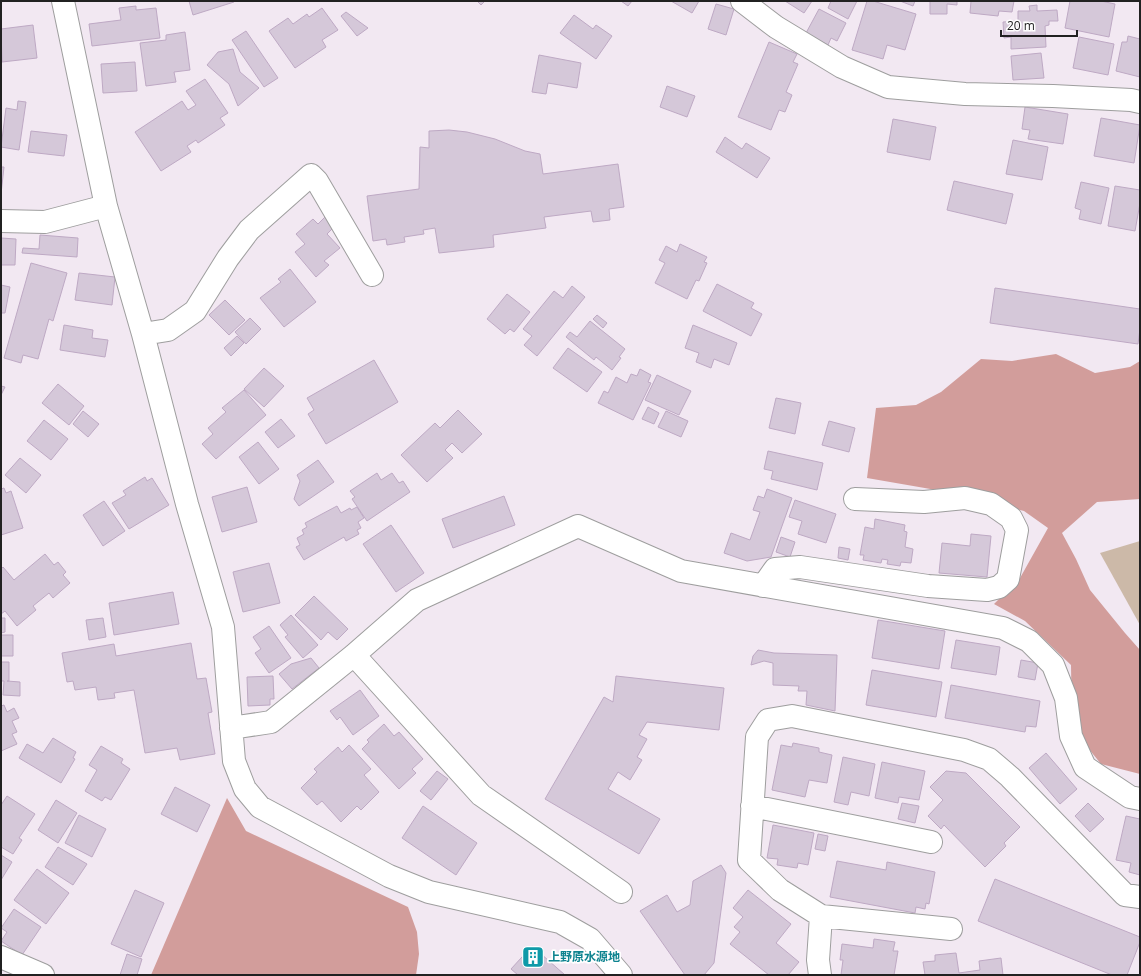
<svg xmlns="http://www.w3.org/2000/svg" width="1141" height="976" viewBox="0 0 1141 976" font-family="'Open Sans','Noto Sans JP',sans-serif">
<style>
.forest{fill:#d29d9b}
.cemetery{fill:#ccb9a8}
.building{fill:#d5c8d9;stroke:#bea9c4}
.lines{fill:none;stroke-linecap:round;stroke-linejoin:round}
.minor-casing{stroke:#9e9e9e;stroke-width:24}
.minor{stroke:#fff;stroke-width:22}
.labels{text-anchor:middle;stroke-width:3.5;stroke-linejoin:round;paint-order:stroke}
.culture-label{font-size:12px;font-weight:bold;fill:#0d838f;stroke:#fff;text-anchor:start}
</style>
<rect width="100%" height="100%" fill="#f2e8f2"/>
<path class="forest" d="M1056,354L1095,373L1130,367L1140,361V499L1097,502L1062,533L1076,559L1090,590L1125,633L1140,650V774L1101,764L1072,728L1071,665L1025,621L994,604L1020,578L1048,528L1024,511L942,491L867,478L876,408L916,405L941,392L981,359L1012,361Z
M227,798L246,831L408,907L417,932L419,954L416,975H151Z"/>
<path class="cemetery" d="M1140,541V625L1100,553Z"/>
<path class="building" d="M189,1H233L234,2L193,15Z
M477,1H485L481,5Z
M621,1H632L628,6Z
M671,1H699L692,13Z
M785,1H812L804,13Z
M831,1H857L848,19L828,8Z
M867,1H873L916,14L905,50L887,45L883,59L852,50Z
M900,1H915L913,6Z
M930,1H957V5L947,4V14H930Z
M971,1H1014L1012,12L999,11L998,16L970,13Z
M1070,1H1101L1115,4L1109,37L1065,28Z
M716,4L734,9L726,35L708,29Z
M1037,5V11L1057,10L1058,21H1049V25L1045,26L1046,47L1011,49V37L1004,38L1003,22L1018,21V11H1030L1029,6Z
M136,6V10L156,8L160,38L92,46L89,24L121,20L119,8Z
M322,8L338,30L322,40L326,47L295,68L269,31L288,18L293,24L307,14L309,17Z
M819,9L846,23L837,41L831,38L828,45L806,33Z
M346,12L368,28L357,36L341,16Z
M574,15L593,29L596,25L612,36L596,59L560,33Z
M33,25L37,58L2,62L1,29Z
M246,31L278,78L264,87L232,40Z
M185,32L190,70L174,72L176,82L146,86L140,43L166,40V35Z
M1128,36L1140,39V77L1116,71L1122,42H1127Z
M1079,37L1114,44L1108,75L1073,68Z
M769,42L797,54L793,62L798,64L786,92L792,95L785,112L779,110L771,130L738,117Z
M233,49L240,72L259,88L238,106L229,84L207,65L218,52Z
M1041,53L1044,78L1013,80L1011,56Z
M539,55L581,63L577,88L548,83L546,94L532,92Z
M135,62L137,91L103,93L101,64Z
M205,79L228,113L220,118L225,125L198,143L196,140L187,146L191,152L161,171L135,132L182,101L188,110L196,105L186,91Z
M667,86L695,96L687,117L660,107Z
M18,101L26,102L19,150L1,147L6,108L17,110Z
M1025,107L1068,114L1063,144L1028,139L1030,130L1022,129Z
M1101,118L1140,125L1134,163L1094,156Z
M893,119L936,127L930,160L887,152Z
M449,130L467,132L495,139L525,151L540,154L543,174L618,164L624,207L609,209L610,220L593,222L591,211L544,217L546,228L493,235L494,247L439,253L435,228L423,230L424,234L404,237L405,242L387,245L386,239L373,241L367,196L419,189L420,147L429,148V131Z
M31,131L67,135L64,156L28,152Z
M725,137L742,149L746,143L770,158L757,178L716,152Z
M1013,140L1048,147L1042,180L1006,174Z
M1,167H4L1,194Z
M954,181L1013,194L1006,224L947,210Z
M1081,182L1109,188L1101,224L1079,219L1081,210L1075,208Z
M1115,186L1140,190V203L1135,231L1108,226Z
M325,217L334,227L327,234L340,248L324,261L329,265L316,277L295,252L305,244L296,234L313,219L318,224Z
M40,235L78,238L77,257L22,253L23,248L39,249Z
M1,238L16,239L15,265H1Z
M680,244L707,257L704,262L707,263L699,281L696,280L687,299L655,283L665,263L659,260L666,246L677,252Z
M31,263L67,273L53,321L49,319L38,359L23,355L21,363L4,358Z
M290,269L316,302L284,327L260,298L281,282L278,279Z
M79,273L115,277L112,305L75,300Z
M717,284L754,303L751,308L762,314L751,336L703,311Z
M1,285L10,287L5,313H1Z
M572,286L585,297L537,356L524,345L532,336L523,329L554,291L563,298Z
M995,288L1140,309V329L1138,344L990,323Z
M507,294L530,312L514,332L510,329L505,334L487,319Z
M225,300L245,320L229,335L209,315Z
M597,315L607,323L603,328L593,319Z
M250,318L261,329L246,344L235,332Z
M590,321L625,349L619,357L621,358L612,370L596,357L594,360L566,337L570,332L577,337Z
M64,325L93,330L92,338L108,340L105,357L60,350Z
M693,325L737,343L729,365L714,359L711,368L696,362L699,353L685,348Z
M237,336L244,343L231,356L224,348Z
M568,348L602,372L587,392L553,368Z
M374,360L398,402L326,444L308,414L314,410L307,398Z
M264,368L284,386L264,407L244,389Z
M640,369L651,375L648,382L651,383L633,420L598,403L604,391L608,393L616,377L627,383L631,374L637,376Z
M657,375L691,391L679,415L645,400Z
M58,384L84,406L69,425L42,403Z
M1,386L5,387L1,395Z
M244,390L266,415L216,459L202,444L213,434L208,428L226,412L222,408Z
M776,398L801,403L795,434L769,428Z
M648,407L659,413L654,424L642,419Z
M458,410L482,434L462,453L452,443L445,450L453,458L427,482L401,455L435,423L440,428Z
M83,411L99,424L88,437L73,424Z
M666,411L688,421L681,437L658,427Z
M281,419L295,436L278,448L265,432Z
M44,420L68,439L51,460L27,441Z
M829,421L855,428L849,452L822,445Z
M258,442L279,469L259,484L239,457Z
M768,451L823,463L817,490L771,479L773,471L764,469Z
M20,458L41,475L26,493L5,475Z
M318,460L334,482L299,506L294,499L300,481L297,475Z
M377,473L381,480L392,473L399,483L403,481L410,492L367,521L352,499L355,497L350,491Z
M145,477L147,481L152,478L169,505L129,529L112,503L126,495L123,491Z
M247,487L257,522L222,532L212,497Z
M4,488L6,493L11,491L23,528L1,535V489Z
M767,489L792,498L771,557L747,561L724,553L731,533L750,540L760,512L753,510L758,496L764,498Z
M504,496L515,525L453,548L442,519Z
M795,500L836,514L826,543L798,534L802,521L789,517Z
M104,501L125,531L103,546L83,515Z
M337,506L341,513L350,508L351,510L357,507L364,518L358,522L361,528L357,530L359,534L346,541L344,537L304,560L296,547L300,545L297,538L304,534L302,530L307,527L305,523Z
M875,519L905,525L904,531L907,532L905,547L913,549L911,563L901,562L900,566L887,564L888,560L882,559L881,563L863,560L864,555H860L865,527L874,529Z
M391,525L424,573L396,592L363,544Z
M971,534L991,536L987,577L939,573L942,543L970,546Z
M781,537L795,542L790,557L776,552Z
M839,547L850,549L848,560L838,558Z
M45,554L54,565L58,562L66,572L63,575L70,583L53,598L49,593L33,606L36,610L17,626L5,611L1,614V569L3,567L14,580Z
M269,563L280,603L243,612L233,572Z
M173,592L179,624L114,635L109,603Z
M314,596L348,629L337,640L328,632L321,640L295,615Z
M291,615L318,645L303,658L285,637L288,635L280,625Z
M1,618H5V632L1,633Z
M103,618L106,637L89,640L86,620Z
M878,620L945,631L939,669L872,658Z
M269,626L291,658L269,673L255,653L261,649L253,637Z
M1,635H13V656H1Z
M956,640L1000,647L996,675L951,668Z
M191,643L197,679L206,678L212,712L208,713L215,754L180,760L177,748L145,753L134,690L114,693L115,698L98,700L96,687L75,690L73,681L67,682L62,653L114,644L116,656Z
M758,650L774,653L837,655L835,711L806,705L807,691H798L799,686L773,685V663L764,661L751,665L753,656Z
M311,658L319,668L292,689L279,674L291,664Z
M1021,660L1038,663L1035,680L1018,677Z
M1,662H9V681H7L20,682V696L3,695L4,681H1Z
M872,670L942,682L936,717L866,705Z
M273,676L274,699H270V705L248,706L247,677Z
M616,676L724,688L719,730L647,722L639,735L647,739L637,757L642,760L630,780L618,772L608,789L660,819L639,854L545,799L604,697L613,702Z
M951,685L1040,701L1036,727L1026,726L1025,732L945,718Z
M360,690L379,716L353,735L340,717L337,720L330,711Z
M4,705L7,712L14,708L19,718L12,721L17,732L12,734L17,744L1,751V706Z
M384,724L394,736L399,732L423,759L412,769L416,773L399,789L362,749L369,742L367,740Z
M53,738L76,752L73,758L75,759L61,783L19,758L27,744L43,753Z
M793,743L819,748V752L832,755L827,783L809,780L805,797L772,790L781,745L792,747Z
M349,745L371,769L364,775L379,792L361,810L357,806L341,822L322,801L317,805L301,788L317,772L314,769L338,747L342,752Z
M101,746L123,759L121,763L130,769L111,800L105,797L102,801L85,791L97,770L89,765Z
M1046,753L1077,789L1060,804L1029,768Z
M843,757L875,764L869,796L851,792L848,805L834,802Z
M882,762L925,771L919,800L899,797L898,803L875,798Z
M437,771L448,779L431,800L420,791Z
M946,771L966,773L1020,827L1004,843L1006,846L985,867L944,825L941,829L928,816L943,800L930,787Z
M175,787L210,805L197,832L161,814Z
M7,796L35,814L19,838L22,840L13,854L1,847V805Z
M56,800L77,813L58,843L38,830Z
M902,803L919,806L915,823L898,819Z
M1088,803L1104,819L1090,832L1075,816Z
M423,806L477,843L456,875L402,838Z
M79,815L106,829L92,857L65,843Z
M1126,816L1140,819V875L1129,872L1131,863L1116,860Z
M773,825L814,833L808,865L798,863L797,868L777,865L778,859L767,858Z
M818,834L828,836L825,851L815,849Z
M58,847L87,864L73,885L45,867Z
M1,855L12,862L1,880Z
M837,861L886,870L887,862L935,872L929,904L926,903L925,909L916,907L915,913L830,897Z
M721,865L726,873L714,963L704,975H685L640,911L667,895L677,912L690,905L693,881Z
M37,869L69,893L46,924L14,900Z
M995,879L1140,937V942L1127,975H1112L978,921Z
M135,890L164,903L141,957L111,944Z
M748,890L791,924L776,943L799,962L788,975H769L730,944L740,932L734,927L743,917L733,908Z
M14,909L41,927L22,955L1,941L7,932L1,928Z
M874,939L895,942L893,951H898L894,975H841L843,960H840L842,944L873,948Z
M532,946L565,975H518L511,969Z
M956,953L959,973L980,970L979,961L1001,958L1003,975H925L923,962L935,961V955Z
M127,954L142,959L137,975H120Z"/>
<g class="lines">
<g class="minor-casing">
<path id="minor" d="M63,1L106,206L143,334L187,504L223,627L234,761L245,789L260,807L389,876L429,892L560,922L590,939L621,975
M742,1L776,27L842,67L888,87L965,94L1053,96L1131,100L1140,102
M1,221L45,222L106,206
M143,334L168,330L195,311L228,258L249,230L311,175L317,181L372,275
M763,586L775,569L800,567L928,586L987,590L999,587L1008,579L1017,530L1011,518L991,504L965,498L924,502L855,499
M354,655L481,795L621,892
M231,728L271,722L354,655L417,600L578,526L681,571L1003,628L1029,641L1053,665L1066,698L1071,736L1085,767L1130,797L1140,799
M752,806L931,842
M821,916L951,929
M1,957L43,975
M820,975L818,960L821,916L780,890L749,860L757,737L768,720L792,716L964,750L989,759L1010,777L1125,895L1140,897"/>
</g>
<use href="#minor" class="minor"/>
</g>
<defs>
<g id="building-square" transform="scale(1.15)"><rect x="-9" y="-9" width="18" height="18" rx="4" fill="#0f9aa8" stroke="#fff"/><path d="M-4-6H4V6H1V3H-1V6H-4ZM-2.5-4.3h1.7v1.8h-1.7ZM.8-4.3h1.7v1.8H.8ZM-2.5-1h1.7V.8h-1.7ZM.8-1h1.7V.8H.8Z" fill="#fff"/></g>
</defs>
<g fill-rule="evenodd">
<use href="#building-square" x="533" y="957"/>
</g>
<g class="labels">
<g class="culture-label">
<text x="548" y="961">上野原水源地</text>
</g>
</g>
<rect width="1141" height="976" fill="none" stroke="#212121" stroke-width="4"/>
<path d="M1001 30v6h76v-6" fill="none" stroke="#212121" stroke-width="2"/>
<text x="1007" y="30" font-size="12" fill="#212121" stroke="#ffffff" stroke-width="3" paint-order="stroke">20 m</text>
</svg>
